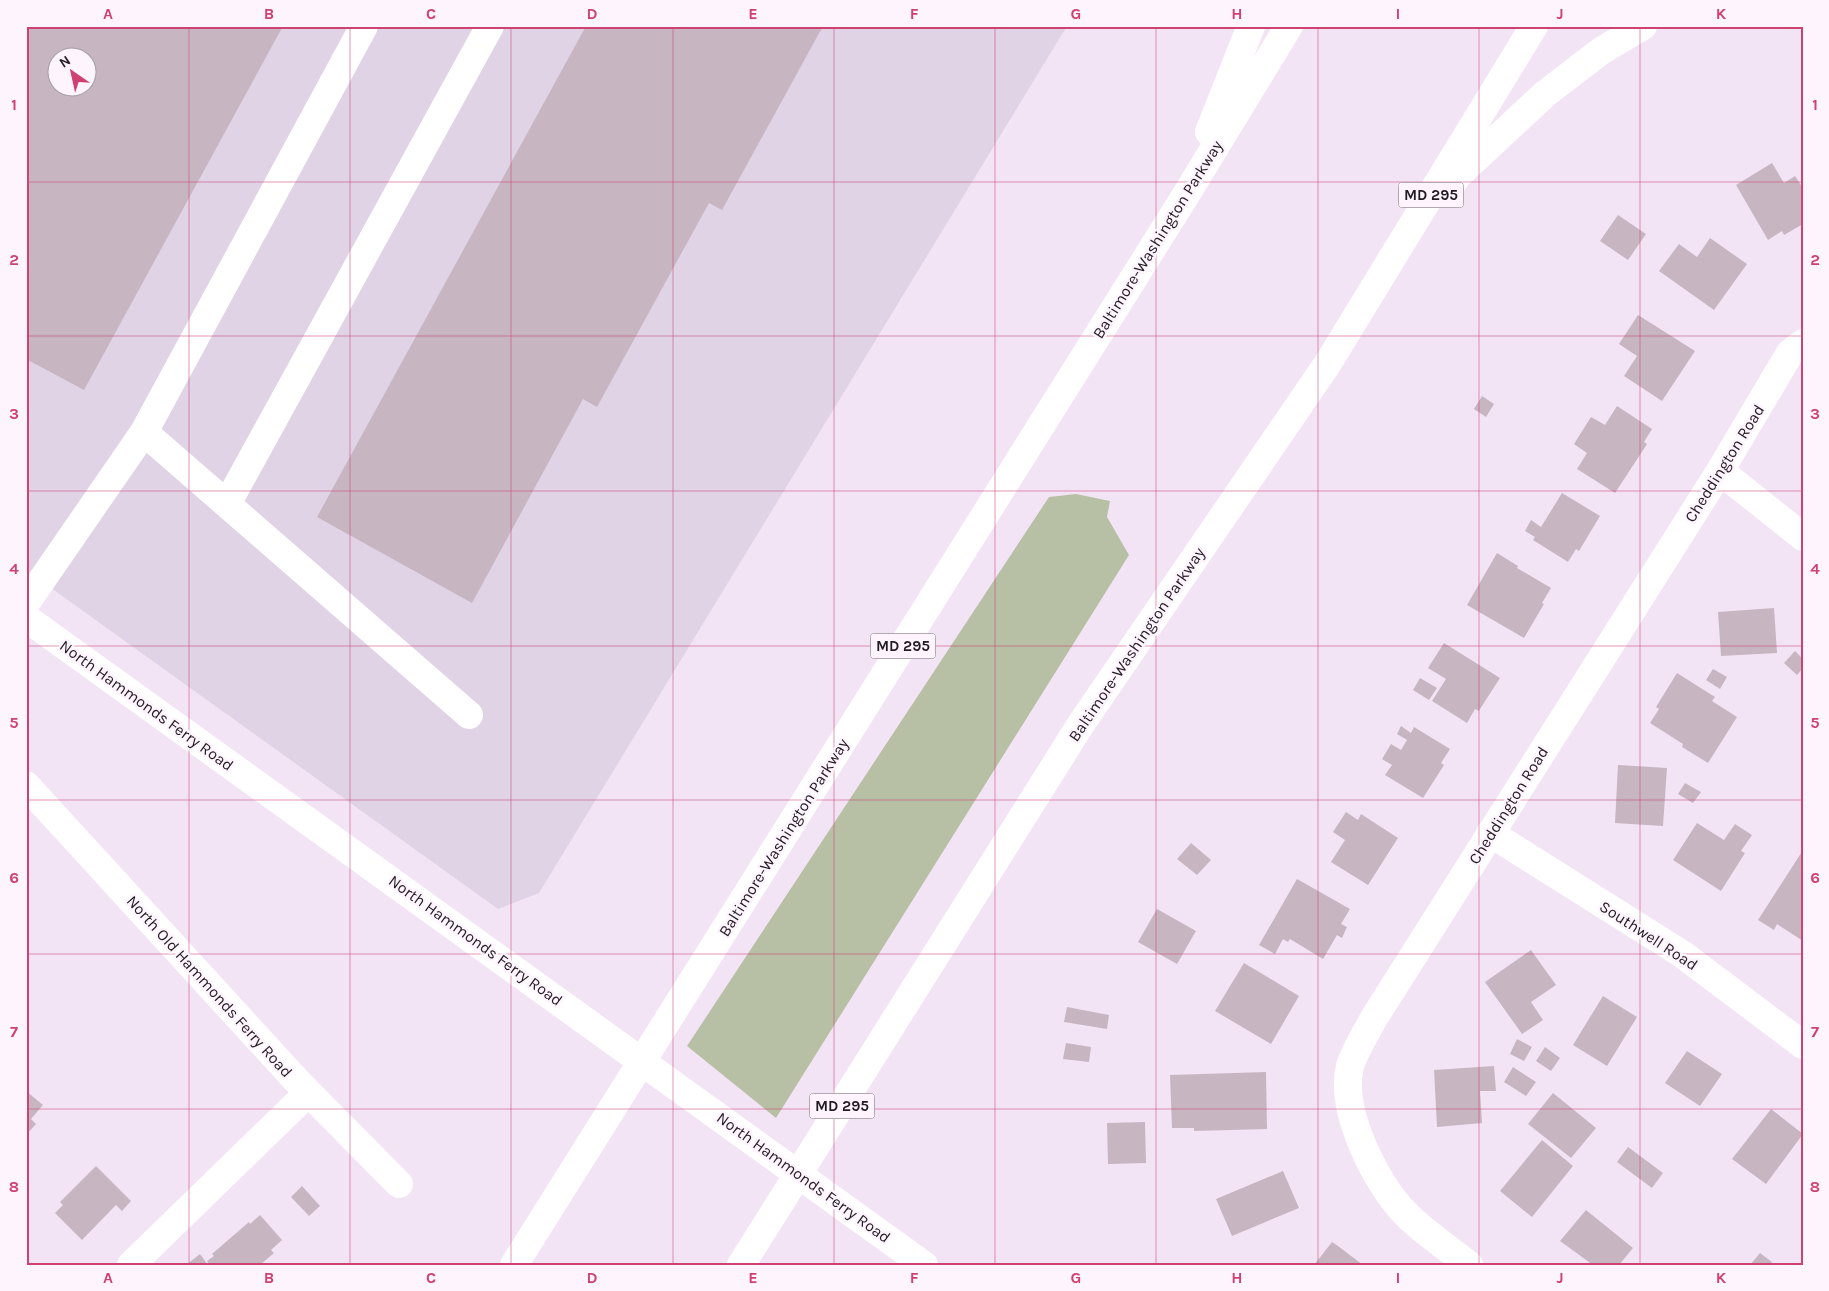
<svg xmlns="http://www.w3.org/2000/svg" width="1829" height="1291" viewBox="0 0 1829 1291" font-family="Karla,sans-serif">
<style>
.commercial{fill:#e0d3e6;fill-rule:evenodd}
.green{fill:#b7c0a5}
.building{fill:#c7b5c2;fill-rule:evenodd}
.lines{fill:none;stroke-linecap:round;stroke-linejoin:round}
.minor{stroke:#fff;stroke-width:28}
.highway{stroke:#fff;stroke-width:28}
.grid{fill:none;stroke:#ce4171;stroke-width:1;stroke-opacity:0.55}
.labels{text-anchor:middle;stroke-width:5;stroke-linejoin:round;paint-order:stroke}
.shield{fill:#fdf4fe;stroke:#645d64;stroke-width:1}
.shield-label{font-size:15px;font-weight:bold;fill:#221c22}
.street-label{font-size:16px;fill:#221c22;stroke:#fdf4fe}
.neatline{fill:none;stroke:#ce4171;stroke-width:2}
.grid-label{font-size:16px;text-anchor:middle;font-weight:bold;fill:#ce4171}
</style>
<rect width="100%" height="100%" fill="#f3e4f5"/>
<path class="commercial" d="M26,26H1067L539,893L498,909L26,570ZM58,58H88V88H58Z"/>
<path class="green" d="M1076,494L1110,501L1107,517L1129,555L776,1118L687,1046L1049,497Z"/>
<path class="building" d="M26,26H283L84,390L26,359ZM58,58H88V88H58Z
M586,26H823L722,210L709,203L597,407L583,399L472,603L317,517Z
M1772,163L1784,183L1795,176L1803,188V224L1784,235L1782,231L1768,240L1736,185Z
M1618,215L1646,234L1628,260L1600,241Z
M1710,238L1747,264L1714,310L1659,271L1679,244L1697,257Z
M1638,315L1695,351L1662,401L1624,376L1637,356L1619,344Z
M1482,396L1494,404L1486,417L1474,409Z
M1617,406L1652,429L1644,442L1647,444L1615,493L1577,469L1587,453L1574,444L1591,417L1605,425Z
M1562,493L1600,516L1579,551L1576,549L1568,562L1533,540L1535,537L1525,531L1531,520L1541,527Z
M1497,553L1518,566L1517,568L1551,588L1542,603L1544,604L1524,638L1467,605Z
M1774,608L1777,653L1721,656L1718,612Z
M1444,643L1500,678L1480,709L1479,711L1475,709L1467,723L1432,701L1446,679L1428,668Z
M1795,651L1803,659V668L1797,675L1784,663Z
M1713,669L1727,677L1720,689L1706,680Z
M1677,673L1715,697L1712,701L1737,717L1708,763L1682,747L1683,744L1650,723L1659,709L1656,707Z
M1420,678L1437,688L1429,700L1413,690Z
M1401,726L1411,733L1414,727L1450,749L1441,763L1444,765L1423,798L1385,775L1392,765L1382,759L1391,744L1401,750L1407,740L1397,734Z
M1618,765L1667,768L1663,826L1615,823Z
M1685,783L1701,792L1693,803L1678,794Z
M1346,812L1358,820L1361,814L1398,838L1368,885L1331,862L1345,840L1333,832Z
M1697,823L1724,840L1735,824L1752,835L1741,851L1745,853L1721,891L1673,860Z
M1191,843L1211,860L1197,875L1177,859Z
M1803,850V941L1777,924L1774,930L1758,920Z
M1297,879L1350,909L1341,924L1347,927L1342,938L1337,935L1323,959L1290,939L1288,942L1283,939L1275,954L1259,945Z
M1157,909L1196,931L1177,964L1138,942Z
M1531,950L1556,985L1531,1002L1543,1020L1522,1034L1485,982Z
M1244,963L1299,996L1271,1044L1215,1011Z
M1603,996L1637,1017L1607,1066L1573,1045Z
M1067,1007L1109,1015L1107,1029L1064,1022Z
M1517,1039L1532,1047L1524,1061L1510,1054Z
M1066,1043L1091,1047L1089,1062L1063,1059Z
M1545,1047L1560,1058L1551,1071L1536,1061Z
M1687,1051L1722,1074L1700,1106L1665,1083Z
M1494,1066L1496,1091H1480L1482,1123L1437,1127L1434,1070Z
M1513,1067L1536,1082L1526,1096L1504,1082Z
M1266,1072L1267,1129L1194,1131V1128H1172L1170,1075Z
M26,1091L43,1105L31,1119L36,1124L26,1135Z
M1553,1093L1596,1128L1571,1158L1528,1124Z
M1771,1109L1803,1134L1766,1184L1732,1159Z
M1145,1122L1146,1163L1108,1164L1107,1123Z
M1542,1140L1573,1166L1532,1217L1500,1191Z
M1628,1147L1663,1173L1652,1188L1617,1162Z
M96,1166L131,1201L122,1211L116,1205L82,1240L55,1213L63,1205L60,1202Z
M1283,1171L1299,1208L1232,1236L1216,1199Z
M302,1186L320,1206L309,1216L291,1197Z
M1586,1210L1633,1248L1619,1265H1593L1560,1241Z
M260,1215L282,1240L271,1250L274,1253L260,1265H210L207,1261L214,1256L212,1254L249,1222L250,1224Z
M1332,1242L1338,1246L1363,1265H1314Z
M1760,1253L1772,1262L1770,1265H1750Z
M200,1254L208,1265H186Z"/>
<g class="lines">
<path class="minor" d="M144,432L469,715
M1720,471L1803,537
M227,504L490,26
M26,603L144,432L364,26
M26,618L924,1265
M26,785L296,1080L399,1184
M1490,833L1682,954L1803,1045
M131,1265L308,1093
M1469,1265C1448,1248 1423,1232 1404,1212C1375,1182 1339,1109 1350,1066C1355,1050 1366,1033 1374,1018L1720,471L1790,353L1803,343"/>
<path class="highway" d="M1209,132L1251,26
M1450,187L1458,175L1545,94L1601,51L1643,26
M514,1265L1184,198L1289,26
M741,1265L1081,724L1328,363L1534,26"/>
</g>
<path class="grid" d="M189,26V1265M350,26V1265M511,26V1265M673,26V1265M834,26V1265M995,26V1265M1156,26V1265M1318,26V1265M1479,26V1265M1640,26V1265M26,182H1803M26,336H1803M26,491H1803M26,646H1803M26,800H1803M26,954H1803M26,1109H1803"/>
<g class="labels">
<g class="shield">
<rect x="1398.5" y="182.5" width="65" height="25" rx="4"/>
<rect x="870.5" y="633.5" width="65" height="25" rx="4"/>
<rect x="809.5" y="1093.5" width="65" height="25" rx="4"/>
</g>
<g class="shield-label">
<text x="1431" y="200">MD 295</text>
<text x="903" y="651">MD 295</text>
<text x="842" y="1111">MD 295</text>
</g>
<g class="street-label">
<text transform="translate(1157 239) rotate(-58)" y="6">Baltimore-Washington Parkway</text>
<text transform="translate(1724 463) rotate(-58)" y="6">Cheddington Road</text>
<text transform="translate(1136 644) rotate(-56)" y="6">Baltimore-Washington Parkway</text>
<text transform="translate(147 705) rotate(36)" y="6">North Hammonds Ferry Road</text>
<text transform="translate(1508 805) rotate(-58)" y="6">Cheddington Road</text>
<text transform="translate(783 837) rotate(-58)" y="6">Baltimore-Washington Parkway</text>
<text transform="translate(1649 935) rotate(33)" y="6">Southwell Road</text>
<text transform="translate(476 940) rotate(36)" y="6">North Hammonds Ferry Road</text>
<text transform="translate(210 986) rotate(48)" y="6">North Old Hammonds Ferry Road</text>
<text transform="translate(804 1177) rotate(36)" y="6">North Hammonds Ferry Road</text>
</g>
</g>
<rect width="1829" height="1291" fill="none" stroke="#fdf4fe" stroke-width="55"/>
<g transform="translate(72 72) rotate(326)"><circle r="24" fill="#fdf4fe" stroke="#a59ea6"/>
<path d="M0-4L9 19L0 12L-9 19Z" fill="#ce4171"/>
<text y="-8" font-size="14" font-weight="bold" text-anchor="middle" fill="#221c22">N</text>
</g>
<rect x="28" y="28" width="1774" height="1236" class="neatline"/>
<g class="grid-label">
<text x="108" y="19">A</text>
<text x="269" y="19">B</text>
<text x="431" y="19">C</text>
<text x="592" y="19">D</text>
<text x="753" y="19">E</text>
<text x="914" y="19">F</text>
<text x="1076" y="19">G</text>
<text x="1237" y="19">H</text>
<text x="1398" y="19">I</text>
<text x="1560" y="19">J</text>
<text x="1721" y="19">K</text>
<text x="14" y="110">1</text>
<text x="1815" y="110">1</text>
<text x="14" y="265">2</text>
<text x="1815" y="265">2</text>
<text x="14" y="419">3</text>
<text x="1815" y="419">3</text>
<text x="14" y="574">4</text>
<text x="1815" y="574">4</text>
<text x="14" y="728">5</text>
<text x="1815" y="728">5</text>
<text x="14" y="883">6</text>
<text x="1815" y="883">6</text>
<text x="14" y="1037">7</text>
<text x="1815" y="1037">7</text>
<text x="14" y="1192">8</text>
<text x="1815" y="1192">8</text>
<text x="108" y="1283">A</text>
<text x="269" y="1283">B</text>
<text x="431" y="1283">C</text>
<text x="592" y="1283">D</text>
<text x="753" y="1283">E</text>
<text x="914" y="1283">F</text>
<text x="1076" y="1283">G</text>
<text x="1237" y="1283">H</text>
<text x="1398" y="1283">I</text>
<text x="1560" y="1283">J</text>
<text x="1721" y="1283">K</text>
</g>
</svg>
